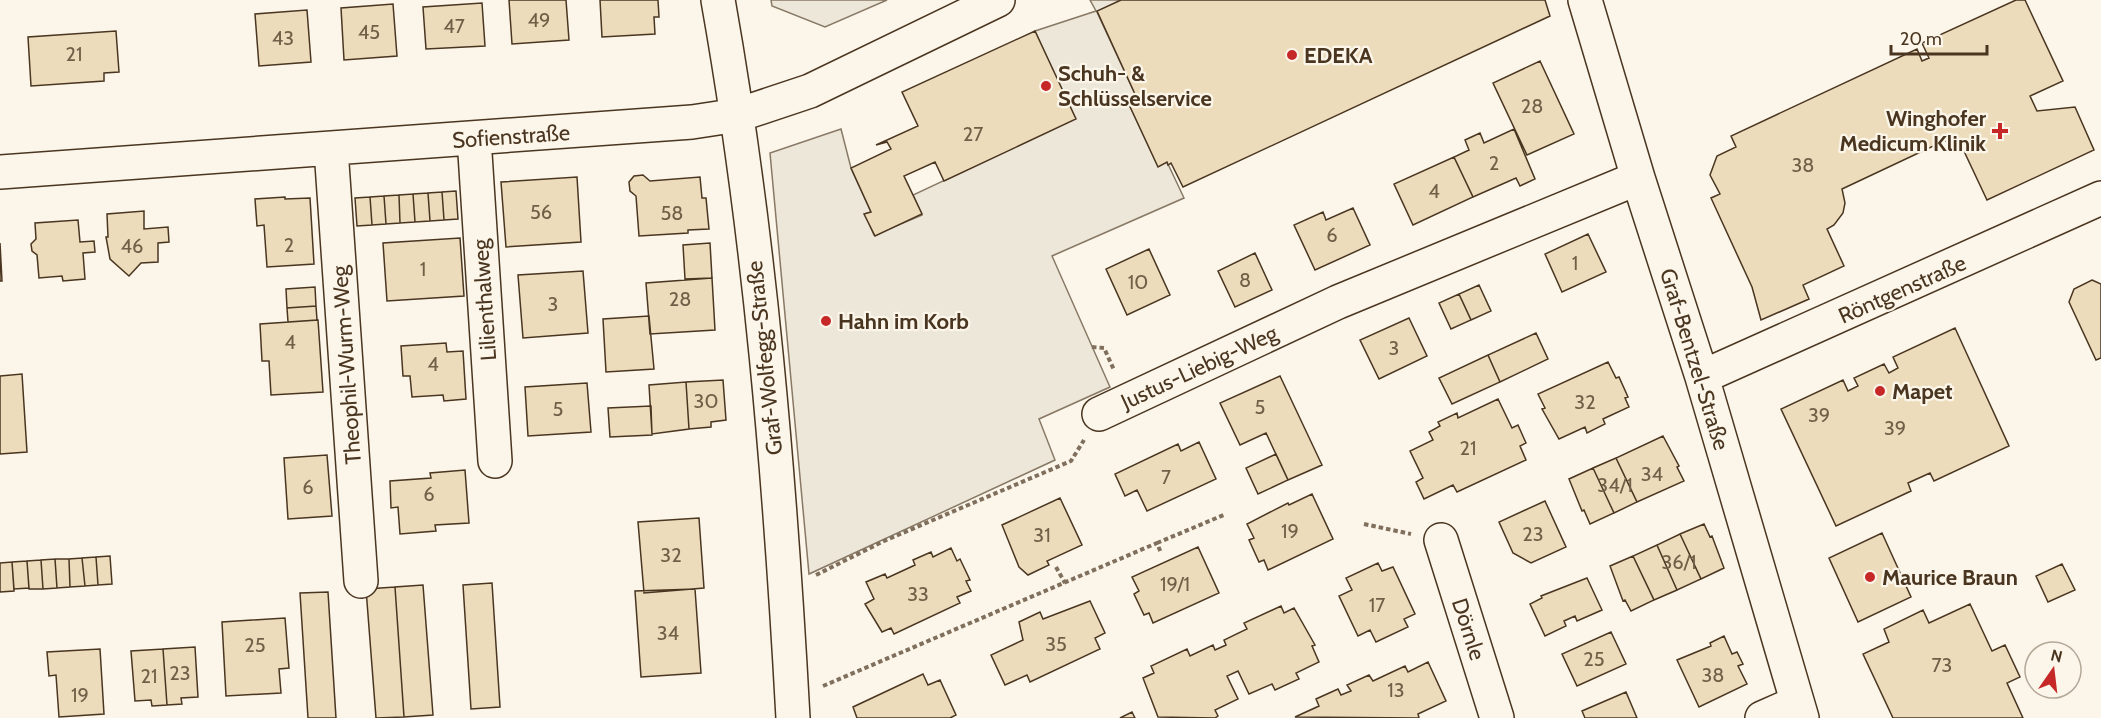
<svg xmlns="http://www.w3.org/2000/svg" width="2101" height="718" viewBox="0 0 2101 718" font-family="Cabin,sans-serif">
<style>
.parking{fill:#ede7d9;stroke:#887966;stroke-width:1.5}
.building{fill:#ecdcbc;stroke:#4a3520;stroke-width:1.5}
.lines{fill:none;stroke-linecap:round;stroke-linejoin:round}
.minor-casing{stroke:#4a3520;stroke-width:36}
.path{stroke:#7f6f5c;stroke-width:4;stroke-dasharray:4.5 3;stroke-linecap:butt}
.minor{stroke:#fbf6e9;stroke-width:33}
.poi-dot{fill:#c62828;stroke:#fbf6e9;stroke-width:2}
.labels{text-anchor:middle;stroke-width:4.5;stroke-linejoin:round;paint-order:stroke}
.number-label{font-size:20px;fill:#725f47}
.poi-label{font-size:22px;font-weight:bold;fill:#4a3520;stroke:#fbf6e9;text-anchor:start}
.street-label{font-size:22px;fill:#4a3520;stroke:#fbf6e9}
</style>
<rect width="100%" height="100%" fill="#fbf6e9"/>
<path class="parking" d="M771,0H887L825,27L772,6Z
M1090,0H1121L1097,12L1135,94L1126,98L1158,166L1167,162L1184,198L1052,256L1110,387L1039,419L1055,460L809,574L770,153L841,129L851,168L871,212L865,214L874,235L922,215L913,195L1075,119L1035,31L1096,11Z"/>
<path class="building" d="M509,0H566L569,40L512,44Z
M600,0H658L659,17H654L655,34L602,37Z
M1121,0H1545L1550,16L1183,187L1171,163L1168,165L1167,162L1158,167L1126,98L1135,94L1097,11Z
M2016,0H2025L2063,81L2030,96L2037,111L2075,107L2094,150L1987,200L1962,147L1951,152L1946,140L1842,189L1845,203L1843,213L1834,225L1827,229L1844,266L1803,285L1809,299L1761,320L1752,287L1711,198L1720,194L1710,175L1717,156L1736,147L1731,136L1917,49L1922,61L1929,58L1922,43Z
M482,3L485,46L426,49L423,7Z
M393,4L397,56L344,60L341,8Z
M307,10L311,62L259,66L255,14Z
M116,31L119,72L104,73V81L31,86L28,37Z
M1035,31L1076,119L944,181L935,162L904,176L922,214L875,236L864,214L871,212L851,168L891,149L887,142L876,145L918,126L902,92Z
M1540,61L1574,134L1527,155L1493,83Z
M1514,129L1535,179L1520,186L1516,178L1473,197L1454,157L1469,150L1465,140L1480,133L1484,143Z
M1454,157L1473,197L1413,225L1394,184Z
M643,175L650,181L700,177L702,198H706L709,229L688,230V233L639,236L636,196L630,191L629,182L634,176Z
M577,177L581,242L506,247L501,182Z
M456,191L458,219L444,220L442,192Z
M442,192L444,220L430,221L428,193Z
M428,193L430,221L415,222L413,194Z
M413,194L415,222L400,223L399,195Z
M399,195L400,223L386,224L384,196Z
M384,196L386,224L372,225L370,197Z
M285,197V199L310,198L314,264L267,267L264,225L257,226L255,199Z
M370,197L372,225L357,226L355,198Z
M1353,208L1370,245L1315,270L1294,225L1323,212L1326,220Z
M144,211V229L168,227L169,242L158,243V262L141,263L129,276L110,259L106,237H108L107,214Z
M78,220L80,242L94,241L95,252L83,253L85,279L63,281L62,276L39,278L37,255L32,251L31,244L36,239L35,223Z
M1588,234L1606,272L1562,292L1545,254Z
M460,238L464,296L387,301L383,243Z
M0,243L2,281H0Z
M710,243L712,278L685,279L683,245Z
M1149,249L1170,295L1127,315L1106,269Z
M1255,253L1272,290L1235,307L1218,271Z
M583,271L588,333L523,338L518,275Z
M712,278L715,330L650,334L646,283Z
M2092,280L2101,284V358L2096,360L2069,302L2074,289Z
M1479,285L1491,311L1471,320L1459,294Z
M315,287L316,306L287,308L286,289Z
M1459,294L1471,320L1451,329L1439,303Z
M316,306L317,320L288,322L287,308Z
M649,316L654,369L606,372L603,319Z
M1409,318L1427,356L1379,379L1360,340Z
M318,320L323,392L271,395L269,361H262L260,324Z
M1955,328L2009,446L1934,481L1930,473L1908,483L1911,491L1836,526L1781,409L1843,380L1848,391L1858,386L1854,378L1884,364L1889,373L1898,368L1893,357Z
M1536,333L1548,359L1500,382L1488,355Z
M446,343L447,352L463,351L466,399L444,401L443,395L412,397L410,376H403L401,346Z
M1488,355L1500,382L1452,404L1439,378Z
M1608,362L1616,378L1619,377L1628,397L1625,398L1629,407L1603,419L1605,424L1587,433L1585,427L1559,439L1542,409L1545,408L1538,394Z
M22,374L27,452L0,454V376Z
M1280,376L1322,465L1288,480L1266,433L1240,445L1220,403Z
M723,380L726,420L711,422V427L689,429L686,382Z
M686,382L689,429L652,434L649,385Z
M587,383L591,432L528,436L525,387Z
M1498,399L1512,428L1518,425L1526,443L1520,446L1526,460L1457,492L1453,485L1424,499L1416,482L1423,478L1410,451L1433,440L1429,432L1440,426L1438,422L1457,413L1458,418Z
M651,406L652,435L610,437L608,408Z
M1663,436L1679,466L1677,467L1684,481L1637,502L1616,458Z
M1199,442L1216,479L1147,511L1137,490L1125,496L1115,474L1178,444L1181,451Z
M1276,454L1288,480L1258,494L1246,468Z
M327,455L332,516L288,519L284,458Z
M1616,458L1637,502L1614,513L1593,468Z
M1593,468L1614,513L1590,524L1584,510L1582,511L1569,479Z
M465,470L469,523L435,525L436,531L400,534L398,507L391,508L390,481L431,478L430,473Z
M1312,494L1333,539L1268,570L1264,560L1259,562L1249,540L1254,538L1247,524L1288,503L1289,505Z
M1060,498L1082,545L1047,561L1049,565L1028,575L1019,567L1002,525Z
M1545,501L1566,547L1531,563L1513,553L1499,522Z
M699,518L704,588L644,593L638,522Z
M1704,524L1710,537L1712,536L1724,568L1701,579L1680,534Z
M1882,533L1911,597L1858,622L1829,558Z
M1680,534L1701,579L1677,590L1657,545Z
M1657,545L1677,590L1654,600L1633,556Z
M1198,547L1219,593L1153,623L1149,613L1144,615L1134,594L1139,591L1132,577Z
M951,548L957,561L960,559L970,580L966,581L971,591L957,597L960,603L894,634L891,628L882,632L865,604L874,599L866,582L885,574L887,578L915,565L913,560L931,552L933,557Z
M110,556L112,584L98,585L96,557Z
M1633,556L1654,600L1631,611L1625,600L1623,601L1610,566Z
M96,557L98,585L85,586L82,558Z
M82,558L85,586L70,587L69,559Z
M55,559H69L70,587L57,588Z
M55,559L57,588L43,589L41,560Z
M41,560L43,589H29L27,561Z
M27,561L29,588L14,589L12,562Z
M12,562L14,591L0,592V563Z
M1378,563L1382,571L1393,567L1415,614L1404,619L1408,627L1376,642L1370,630L1358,636L1339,596L1352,590L1346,578Z
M2062,564L2075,590L2048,602L2036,576Z
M1587,578L1602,610L1577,621L1575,616L1564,621L1566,626L1545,636L1530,604L1542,598L1541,596Z
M492,583L500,707L471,709L463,585Z
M423,585L433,715L404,717L395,587Z
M395,587L404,717L376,718L366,589Z
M695,589L701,673L641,677L635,591Z
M328,592L336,718H308L300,593Z
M1090,601L1105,633L1095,638L1100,649L1030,682L1027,675L1005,685L991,655L1023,640L1019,622L1040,612L1043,619Z
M1970,604L1992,651L2005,645L2020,677L2007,683L2023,718H1893L1863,654L1889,642L1884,629L1923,610L1929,623Z
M1281,606L1284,613L1294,608L1315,645L1312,646L1319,662L1296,673L1299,679L1275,690L1272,684L1249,694L1238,671L1227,676L1238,699L1215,710L1218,716L1215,718L1158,717L1143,678L1154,673L1151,666L1187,649L1190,656L1213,645L1215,650L1226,645L1224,640L1247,629L1244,623Z
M285,618L289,668L279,669L281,693L226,696L222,622Z
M1611,632L1626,664L1577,686L1562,654Z
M1724,636L1732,654L1737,652L1743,664L1738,666L1747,684L1699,707L1677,660L1711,646L1710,643Z
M195,647L198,697L181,698L182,704L167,705L163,649Z
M100,649L104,714L59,717L56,675L49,676L47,652Z
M163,649L167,705L152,706L151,700L135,701L131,651Z
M1428,662L1446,701L1418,714L1419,718L1295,717L1319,706L1316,699L1338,689L1341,695L1351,691L1347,685L1369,675L1373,681L1405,666L1408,672Z
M923,674L928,685L940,680L956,715L950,718H857L853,707Z
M1626,692L1637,718H1585L1582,711Z
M1132,712L1135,718H1120Z"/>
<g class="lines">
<g class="minor-casing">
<path id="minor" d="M718,0C760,236 780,478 793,718
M1585,0L1638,178L1702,377L1802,718
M474,138L495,461
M331,149L361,581
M0,172L692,122L738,115L810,91L998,0
M1702,377L2101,198
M1099,414L1338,302L1638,178
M1441,540L1497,718
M1762,718L1796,703"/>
</g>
<path class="path" d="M1092,347L1104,348L1114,370
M1364,524L1411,534
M1157,543L1226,514
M1056,567L1065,583
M816,575L884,541L1071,461L1084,440
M823,686L1157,543L1161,553"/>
<use href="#minor" class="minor"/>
</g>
<g class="poi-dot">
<circle cx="1292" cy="55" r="6"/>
<circle cx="1046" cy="86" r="6"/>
<path d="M1997 122h6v6h6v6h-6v6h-6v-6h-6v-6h6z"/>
<circle cx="826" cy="321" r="6"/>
<circle cx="1880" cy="391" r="6"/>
<circle cx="1870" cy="577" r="6"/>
</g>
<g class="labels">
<g class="number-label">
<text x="539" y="27">49</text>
<text x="454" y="33">47</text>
<text x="369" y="39">45</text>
<text x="283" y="45">43</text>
<text x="74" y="61">21</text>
<text x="1532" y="113">28</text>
<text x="973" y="141">27</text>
<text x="1494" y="170">2</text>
<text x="1803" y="172">38</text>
<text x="1434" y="198">4</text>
<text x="541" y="219">56</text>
<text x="672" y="220">58</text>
<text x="1332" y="242">6</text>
<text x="289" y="252">2</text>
<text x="132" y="253">46</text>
<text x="1575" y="270">1</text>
<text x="423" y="276">1</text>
<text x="1245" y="287">8</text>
<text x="1138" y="289">10</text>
<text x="680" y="306">28</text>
<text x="553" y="311">3</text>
<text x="290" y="349">4</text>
<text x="1394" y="355">3</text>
<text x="433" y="371">4</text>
<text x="706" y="408">30</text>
<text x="1585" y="409">32</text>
<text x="1260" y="414">5</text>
<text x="558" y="416">5</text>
<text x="1819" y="422">39</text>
<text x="1895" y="435">39</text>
<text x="1468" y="455">21</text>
<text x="1652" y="481">34</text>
<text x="1166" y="484">7</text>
<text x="1615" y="492">34/1</text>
<text x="308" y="494">6</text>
<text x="429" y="501">6</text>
<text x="1290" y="538">19</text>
<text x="1533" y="541">23</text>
<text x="1042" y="542">31</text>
<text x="671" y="562">32</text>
<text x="1679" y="569">36/1</text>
<text x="1175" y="591">19/1</text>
<text x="918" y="601">33</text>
<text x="1377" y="612">17</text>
<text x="668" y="640">34</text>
<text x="1056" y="651">35</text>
<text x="255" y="652">25</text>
<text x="1594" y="666">25</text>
<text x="1942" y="672">73</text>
<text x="180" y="680">23</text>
<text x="1713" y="682">38</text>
<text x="149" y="683">21</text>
<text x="1396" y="697">13</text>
<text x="80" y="702">19</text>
</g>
<g class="poi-label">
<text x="1304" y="63">EDEKA</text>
<text x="1058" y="81">Schuh- &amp;<tspan x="1058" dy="25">Schlüsselservice</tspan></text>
<text x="1986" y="126" text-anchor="end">Winghofer<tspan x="1986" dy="25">Medicum Klinik</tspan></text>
<text x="838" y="329">Hahn im Korb</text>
<text x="1892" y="399">Mapet</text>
<text x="1882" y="585">Maurice Braun</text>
</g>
<g class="street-label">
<text transform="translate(511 136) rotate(-4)" y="8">Sofienstraße</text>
<text transform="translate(1902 289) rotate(-24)" y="8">Röntgenstraße</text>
<text transform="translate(484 300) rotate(-94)" y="8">Lilienthalweg</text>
<text transform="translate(764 358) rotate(-96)" y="8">Graf-Wolfegg-Straße</text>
<text transform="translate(1695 359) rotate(73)" y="8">Graf-Bentzel-Straße</text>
<text transform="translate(346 365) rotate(-94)" y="8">Theophil-Wurm-Weg</text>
<text transform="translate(1199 367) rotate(-25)" y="8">Justus-Liebig-Weg</text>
<text transform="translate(1469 629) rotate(72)" y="8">Dörnle</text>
</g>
</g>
<g transform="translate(2053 670) rotate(14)"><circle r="28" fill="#fbf6e9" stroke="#b4a999" stroke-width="1.5"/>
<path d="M0-4.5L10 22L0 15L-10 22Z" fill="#c62828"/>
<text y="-9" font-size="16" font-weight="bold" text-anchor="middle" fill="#4a3520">N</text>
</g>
<path d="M1891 45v9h96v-9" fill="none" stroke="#4a3520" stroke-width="3"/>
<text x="1900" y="45" font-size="18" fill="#4a3520" stroke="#fbf6e9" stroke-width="4.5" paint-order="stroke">20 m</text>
</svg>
